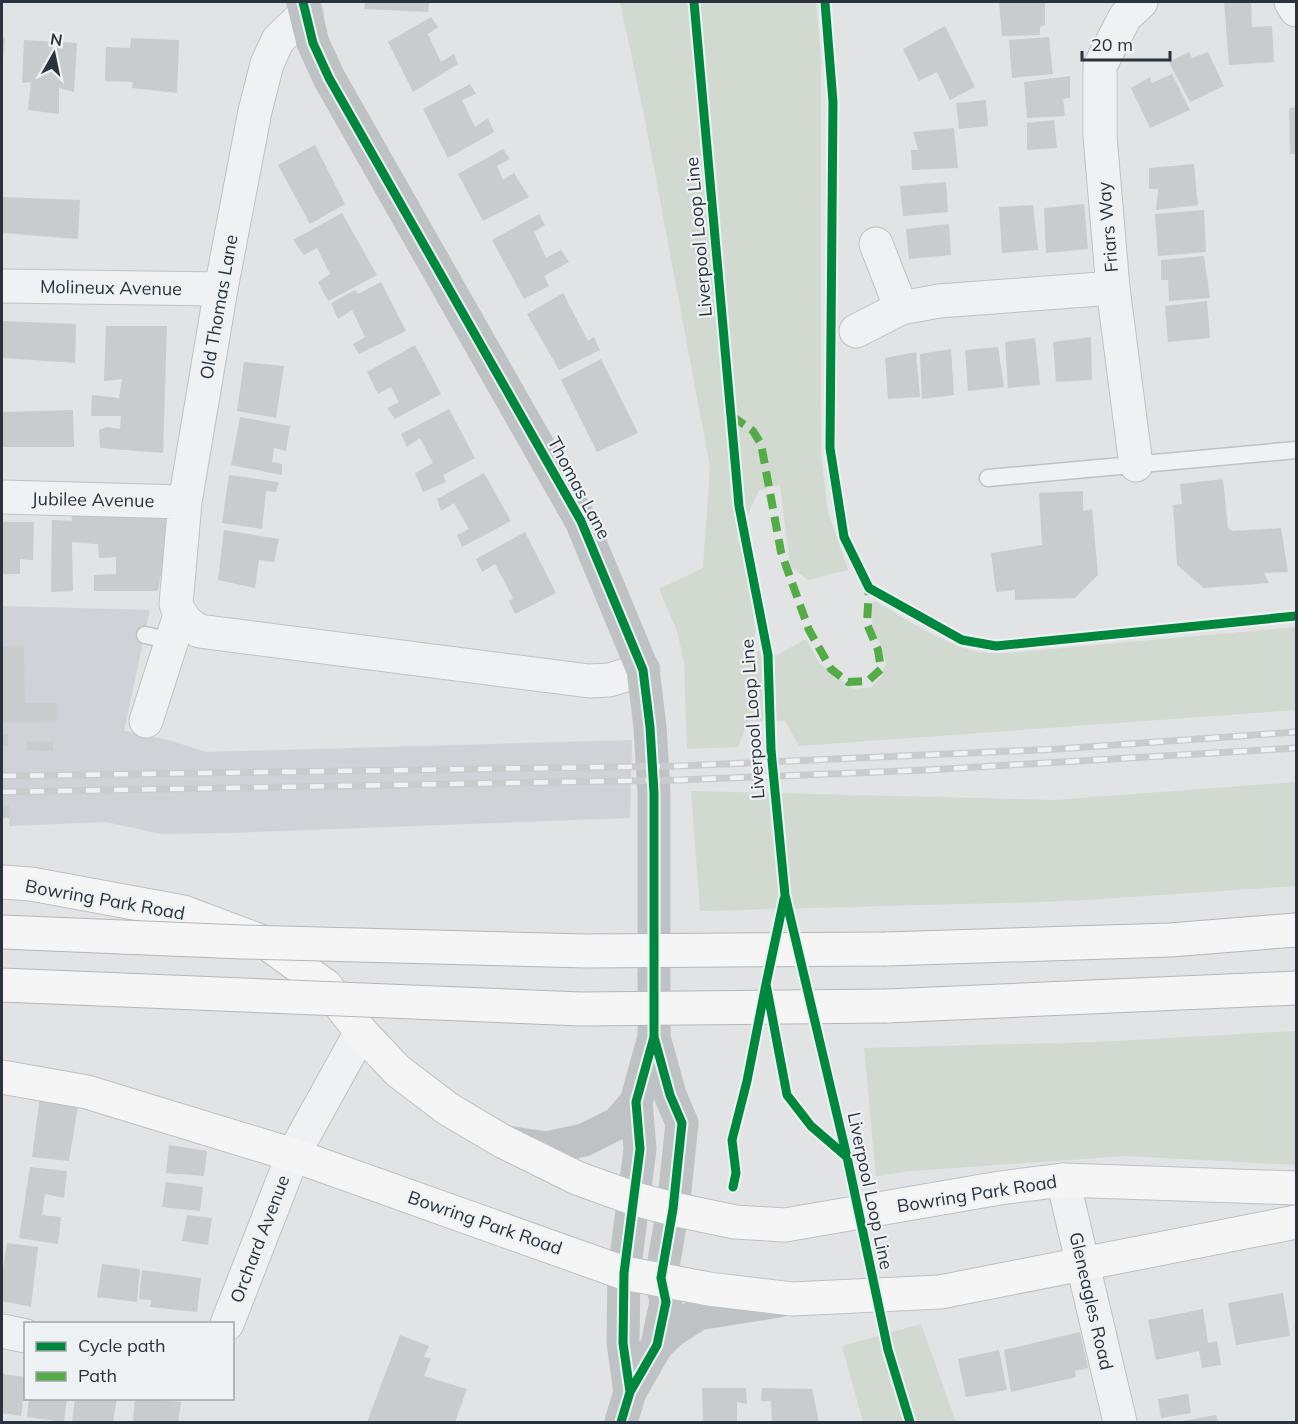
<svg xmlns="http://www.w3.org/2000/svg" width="1298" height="1424" viewBox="0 0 1298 1424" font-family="Mulish,sans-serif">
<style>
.built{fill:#cfd3d8}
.green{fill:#d2d9d1}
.building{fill:#c9cbcd}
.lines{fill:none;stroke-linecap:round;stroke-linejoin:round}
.lane-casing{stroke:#bfc1c3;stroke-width:19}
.street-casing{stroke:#bfc1c3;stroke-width:35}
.primary-casing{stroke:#bdc0c3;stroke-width:35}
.highway-casing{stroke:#b3b6ba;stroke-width:35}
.lane{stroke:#f0f1f2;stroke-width:16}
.street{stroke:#f0f1f2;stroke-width:33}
.secondary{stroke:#bfc2c5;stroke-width:33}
.primary{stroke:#f5f5f6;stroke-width:33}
.highway{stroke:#f5f5f6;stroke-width:33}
.rail-casing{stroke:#c9cbcd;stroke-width:7}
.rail{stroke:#eef2f5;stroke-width:4.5;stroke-dasharray:14;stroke-linecap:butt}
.highway-bridge-casing{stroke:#b3b6ba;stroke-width:35;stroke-linecap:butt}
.highway-bridge{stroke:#f5f5f6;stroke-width:33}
.quiet{stroke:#53ac46;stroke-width:8;stroke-dasharray:15 8;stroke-linecap:butt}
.cycleway-casing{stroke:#eef2f5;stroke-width:13}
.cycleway{stroke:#00873e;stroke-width:9}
.labels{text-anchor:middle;stroke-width:4.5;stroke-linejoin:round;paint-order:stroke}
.street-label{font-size:18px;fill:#29323d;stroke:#eef2f5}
</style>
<rect width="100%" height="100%" fill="#e1e3e5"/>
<path class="built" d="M2,606L150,610L124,731L172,741L206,752L632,740L630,818L228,833L161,834L106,822L9,826V818H2Z"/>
<path class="green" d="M620,2H816L821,58V453L828,512L848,570L808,580L790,566L780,485L759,490L746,518L750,596L756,630L750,649L777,655L806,639L819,663L854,689L872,687L881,677L886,663L882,648L873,630L872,604L875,601C903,618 953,650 984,653C992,654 1000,653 1008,653L1296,627V710L799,746L785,721H748L738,747L687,749L684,662L677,631L659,589L703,568L710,467L644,115Z
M1296,782V886L1071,901L700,911L691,791L1054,800Z
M1296,1031V1165L1126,1156L912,1171L876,1176L864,1048L1098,1042Z
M921,1324L956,1422H863L842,1346Z"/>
<path class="building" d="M365,2H429L428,12L364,9Z
M999,2H1045V25L1040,27V35L1002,36Z
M1224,2H1251L1252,27L1272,26L1274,62L1229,65Z
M431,17L438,27L428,34L441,62L454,54L458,64L413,92L388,42Z
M945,26L975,87L950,100L937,72L919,81L903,49Z
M2,37L5,38L3,59H2Z
M1049,37L1053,74L1012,78L1009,40Z
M131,38L179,40L177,93L132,88L133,82L105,81L106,47L130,48Z
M24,40L77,43L74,92L59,88V114L28,110L31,82L22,83Z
M1189,52L1192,58L1208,52L1224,86L1190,102L1169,62Z
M1172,74L1190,110L1150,128L1131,88L1150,77L1152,83Z
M1070,76V98L1063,99L1065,116L1027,118L1024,82Z
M470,84L476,94L462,100L475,127L488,118L494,132L448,158L423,109Z
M986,100L988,126L959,129L956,103Z
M1296,107V154H1290L1289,108Z
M1054,120L1057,148L1027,150V123Z
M954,128L958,168L912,170L911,150H918L913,132Z
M315,145L345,204L310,224L278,165Z
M503,149L510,159L497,166L503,180L514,173L529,197L483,221L458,174Z
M1194,164L1198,205L1156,210L1158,189H1149V168Z
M946,182L948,212L903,216L900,186Z
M2,197L80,200L78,239L2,233Z
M1084,204L1088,249L1046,253L1044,208Z
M1033,205L1038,250L1002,253L999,207Z
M1204,210L1206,252L1158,256L1155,214Z
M342,213L377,275L328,301L318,282L330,274L317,248L304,255L293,240Z
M539,214L545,225L534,232L546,258L561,250L569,262L544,276L549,286L524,299L492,240Z
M949,224L951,255L909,259L906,229Z
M1204,256L1210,298L1169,301L1168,280H1161V260Z
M381,282L406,331L359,354L353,344L365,337L352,310L338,319L331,303L355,290L358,294Z
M563,293L588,341L594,337L600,350L559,370L527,314Z
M1207,301L1210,338L1168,342L1165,306Z
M2,321L76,324L75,363L2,358Z
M106,326H167L163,453L100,448L99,430L107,427L120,429L121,416H91L92,395L119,398L122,379L104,381Z
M1091,337L1092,380L1056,382L1053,342Z
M1035,338L1040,385L1008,388L1005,342Z
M415,345L441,394L395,419L387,408L399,402L391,387L378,394L367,372Z
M998,347L1004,387L968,391L965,350Z
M951,349L954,395L922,399L920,354Z
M916,352L920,397L888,399L885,358Z
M601,359L638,433L597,452L561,380Z
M244,362L284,366L276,418L237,411Z
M449,409L475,458L443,475L446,482L423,492L415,473L433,463L420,438L407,447L401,434Z
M73,410L74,447H2V412Z
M240,417L290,426L286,451L274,448L272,462L282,464V475L231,465Z
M484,473L511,521L462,547L457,535L469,529L454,503L441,511L437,499Z
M229,475L279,482L276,492L266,491L262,529L222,523Z
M1223,479L1228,528L1232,531L1281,528L1288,572L1264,573L1269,583L1204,588L1177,565L1173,505L1182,504L1180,484Z
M1083,491V511L1092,509L1098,575L1075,598L1015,600V590L996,592L991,553L1042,545L1039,493Z
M71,514L164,516L170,523L158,591H94V575L116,574V557L99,558L98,544L72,542L73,591L51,592L52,520L72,521Z
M2,522H34L33,560L20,559V574H2Z
M224,530L279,539L274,562L259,560L255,588L218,580Z
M525,532L556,593L515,614L509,601L513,598L495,564L482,572L476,559Z
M2,646H24L25,703H57V722L2,723Z
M2,735H8V745H2Z
M27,741L53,742V751L27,750Z
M9,805V818H2V806Z
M40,1096L79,1100L69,1161L32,1157Z
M169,1145L207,1151L204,1176L166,1173Z
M30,1167L67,1171L64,1198L45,1194L42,1215L61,1217L58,1244L19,1238Z
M166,1182L203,1187L200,1211L162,1207Z
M187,1215L212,1218L208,1245L182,1241Z
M7,1243L38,1247L31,1307L2,1301V1276Z
M102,1264L140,1269L137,1302L97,1297Z
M142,1270L201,1278L197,1312L150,1307L151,1300L139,1299Z
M1283,1293L1290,1336L1236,1345L1228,1303Z
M1203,1309L1208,1343L1217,1341L1221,1365L1202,1368L1199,1351L1156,1360L1148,1320Z
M1080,1332L1088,1368L1075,1371L1076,1377L1011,1392L1004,1350Z
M400,1335L429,1346L424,1357L431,1358L424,1376L467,1389L455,1422H367Z
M999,1350L1007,1390L966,1397L958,1359Z
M2,1374L26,1377L21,1416L2,1413Z
M702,1388H746L747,1404L737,1402V1422H703Z
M762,1388L812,1389L819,1422H772L771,1401H761Z
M1188,1394L1191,1413L1161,1418L1158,1399Z
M29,1398H67L64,1422L27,1417Z
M75,1398H117L113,1422H72Z
M135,1398L181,1402L178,1422H133Z
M1216,1415L1218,1422H1183V1421Z"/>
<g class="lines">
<g class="lane-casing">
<path id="lane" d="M988,478L1296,450
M145,635L172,641"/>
</g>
<g class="street-casing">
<path id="street" d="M1291,2L1296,10
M306,13L278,40L267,64L255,111L221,289L185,502L176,604C181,617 187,624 199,631L589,681L609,680L643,670
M876,244L901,308
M2,286L221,289
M856,331L901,308L939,301L1113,288
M1136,465L1113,288L1100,136V66L1125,17L1141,2
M2,497L185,502
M146,721L180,615
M1063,1180L1120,1422
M227,1324L293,1155L361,1032
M2,1331L26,1336"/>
</g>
<g class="primary-casing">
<path id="primary" d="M2,882L31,884L183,912L268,944L326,986L361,1032L398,1071L448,1109L504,1142L577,1178L635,1199L673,1209L735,1222L785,1225L1000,1188L1063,1180L1296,1188
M2,1077L87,1092L293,1155L624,1273L709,1289L792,1299L940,1292L1296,1222"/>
</g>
<g class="highway-casing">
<path id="highway" d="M886,949L1170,940L1296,930
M887,1006L1296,988"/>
</g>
<use href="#lane" class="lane"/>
<use href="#street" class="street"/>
<path class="secondary" d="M303,2L313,43L329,78L581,521L643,670L650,727L654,793V1037L636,1102L640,1149L624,1273L623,1343L630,1392
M654,1037L670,1095L682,1123L673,1209L661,1278L666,1302L657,1345
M506,1142L547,1148L584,1140L618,1123L636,1102
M621,1422L630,1392L657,1345L672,1331L698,1314L779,1301"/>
<use href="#primary" class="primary"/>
<use href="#highway" class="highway"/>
<g class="rail-casing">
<path id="rail" d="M2,776L678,766L1058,749L1296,732
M2,792L679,780L927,770L1296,748"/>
</g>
<use href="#rail" class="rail"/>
<g class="highway-bridge-casing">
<path id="highway-bridge" d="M2,932L242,942L586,951L886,949
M2,985L581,1009L887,1006"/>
</g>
<use href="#highway-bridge" class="highway-bridge"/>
<path class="quiet" d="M732,416L753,431L761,444L781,552L809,630L831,669L848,682L868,681L881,669L878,650L867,624L869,588"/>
<g class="cycleway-casing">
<path id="cycleway" d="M303,2L313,43L329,78L581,521L643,670L650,727L654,793V1037L636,1102L640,1149L624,1273L623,1343L630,1392
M694,2L739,506L768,655L771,750L785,895L847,1157L888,1350L910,1422
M825,2L833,102L830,448L844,537L869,588L962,640L996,646L1296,616
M766,984L784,899
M733,1187L736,1173L732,1140L747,1081L766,984L787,1095L811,1126L847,1157
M621,1422L630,1392L657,1345L666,1302L661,1278L673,1209L682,1123L670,1095L654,1037"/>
</g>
<use href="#cycleway" class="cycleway"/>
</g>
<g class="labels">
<g class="street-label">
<text transform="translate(1108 227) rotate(-95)" y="6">Friars Way</text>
<text transform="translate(699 237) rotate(-95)" y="6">Liverpool Loop Line</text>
<text transform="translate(111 288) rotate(1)" y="6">Molineux Avenue</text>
<text transform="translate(219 307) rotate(-80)" y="6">Old Thomas Lane</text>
<text transform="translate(579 488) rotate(62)" y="6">Thomas Lane</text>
<text transform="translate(93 500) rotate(1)" y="6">Jubilee Avenue</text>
<text transform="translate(753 719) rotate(-94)" y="6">Liverpool Loop Line</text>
<text transform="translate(105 900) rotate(10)" y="6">Bowring Park Road</text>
<text transform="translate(870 1191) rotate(78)" y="6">Liverpool Loop Line</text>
<text transform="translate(977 1194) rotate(-9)" y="6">Bowring Park Road</text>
<text transform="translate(485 1223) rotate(19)" y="6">Bowring Park Road</text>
<text transform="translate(260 1239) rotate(-69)" y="6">Orchard Avenue</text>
<text transform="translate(1091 1301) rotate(77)" y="6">Gleneagles Road</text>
</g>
</g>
<rect width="1298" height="1424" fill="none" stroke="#29323d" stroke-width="6"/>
<rect x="24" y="1322" width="210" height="78" fill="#eef2f5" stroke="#9fa5ab" stroke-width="1.5"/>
<rect x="36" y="1342" width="30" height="9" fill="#00873e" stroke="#9fa5ab" stroke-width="1.5"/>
<text x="78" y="1352" font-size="18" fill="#29323d">Cycle path</text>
<rect x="36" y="1372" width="30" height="9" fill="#53ac46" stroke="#9fa5ab" stroke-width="1.5"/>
<text x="78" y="1382" font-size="18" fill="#29323d">Path</text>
<g transform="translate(54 54) rotate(9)" stroke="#eef2f5" stroke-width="4.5" paint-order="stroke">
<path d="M0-4.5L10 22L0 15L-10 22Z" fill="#29323d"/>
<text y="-9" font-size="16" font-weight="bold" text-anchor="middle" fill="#29323d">N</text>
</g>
<path d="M1082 51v9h88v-9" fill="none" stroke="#29323d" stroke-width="3"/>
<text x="1091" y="51" font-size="18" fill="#29323d" stroke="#eef2f5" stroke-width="4.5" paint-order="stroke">20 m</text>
</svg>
